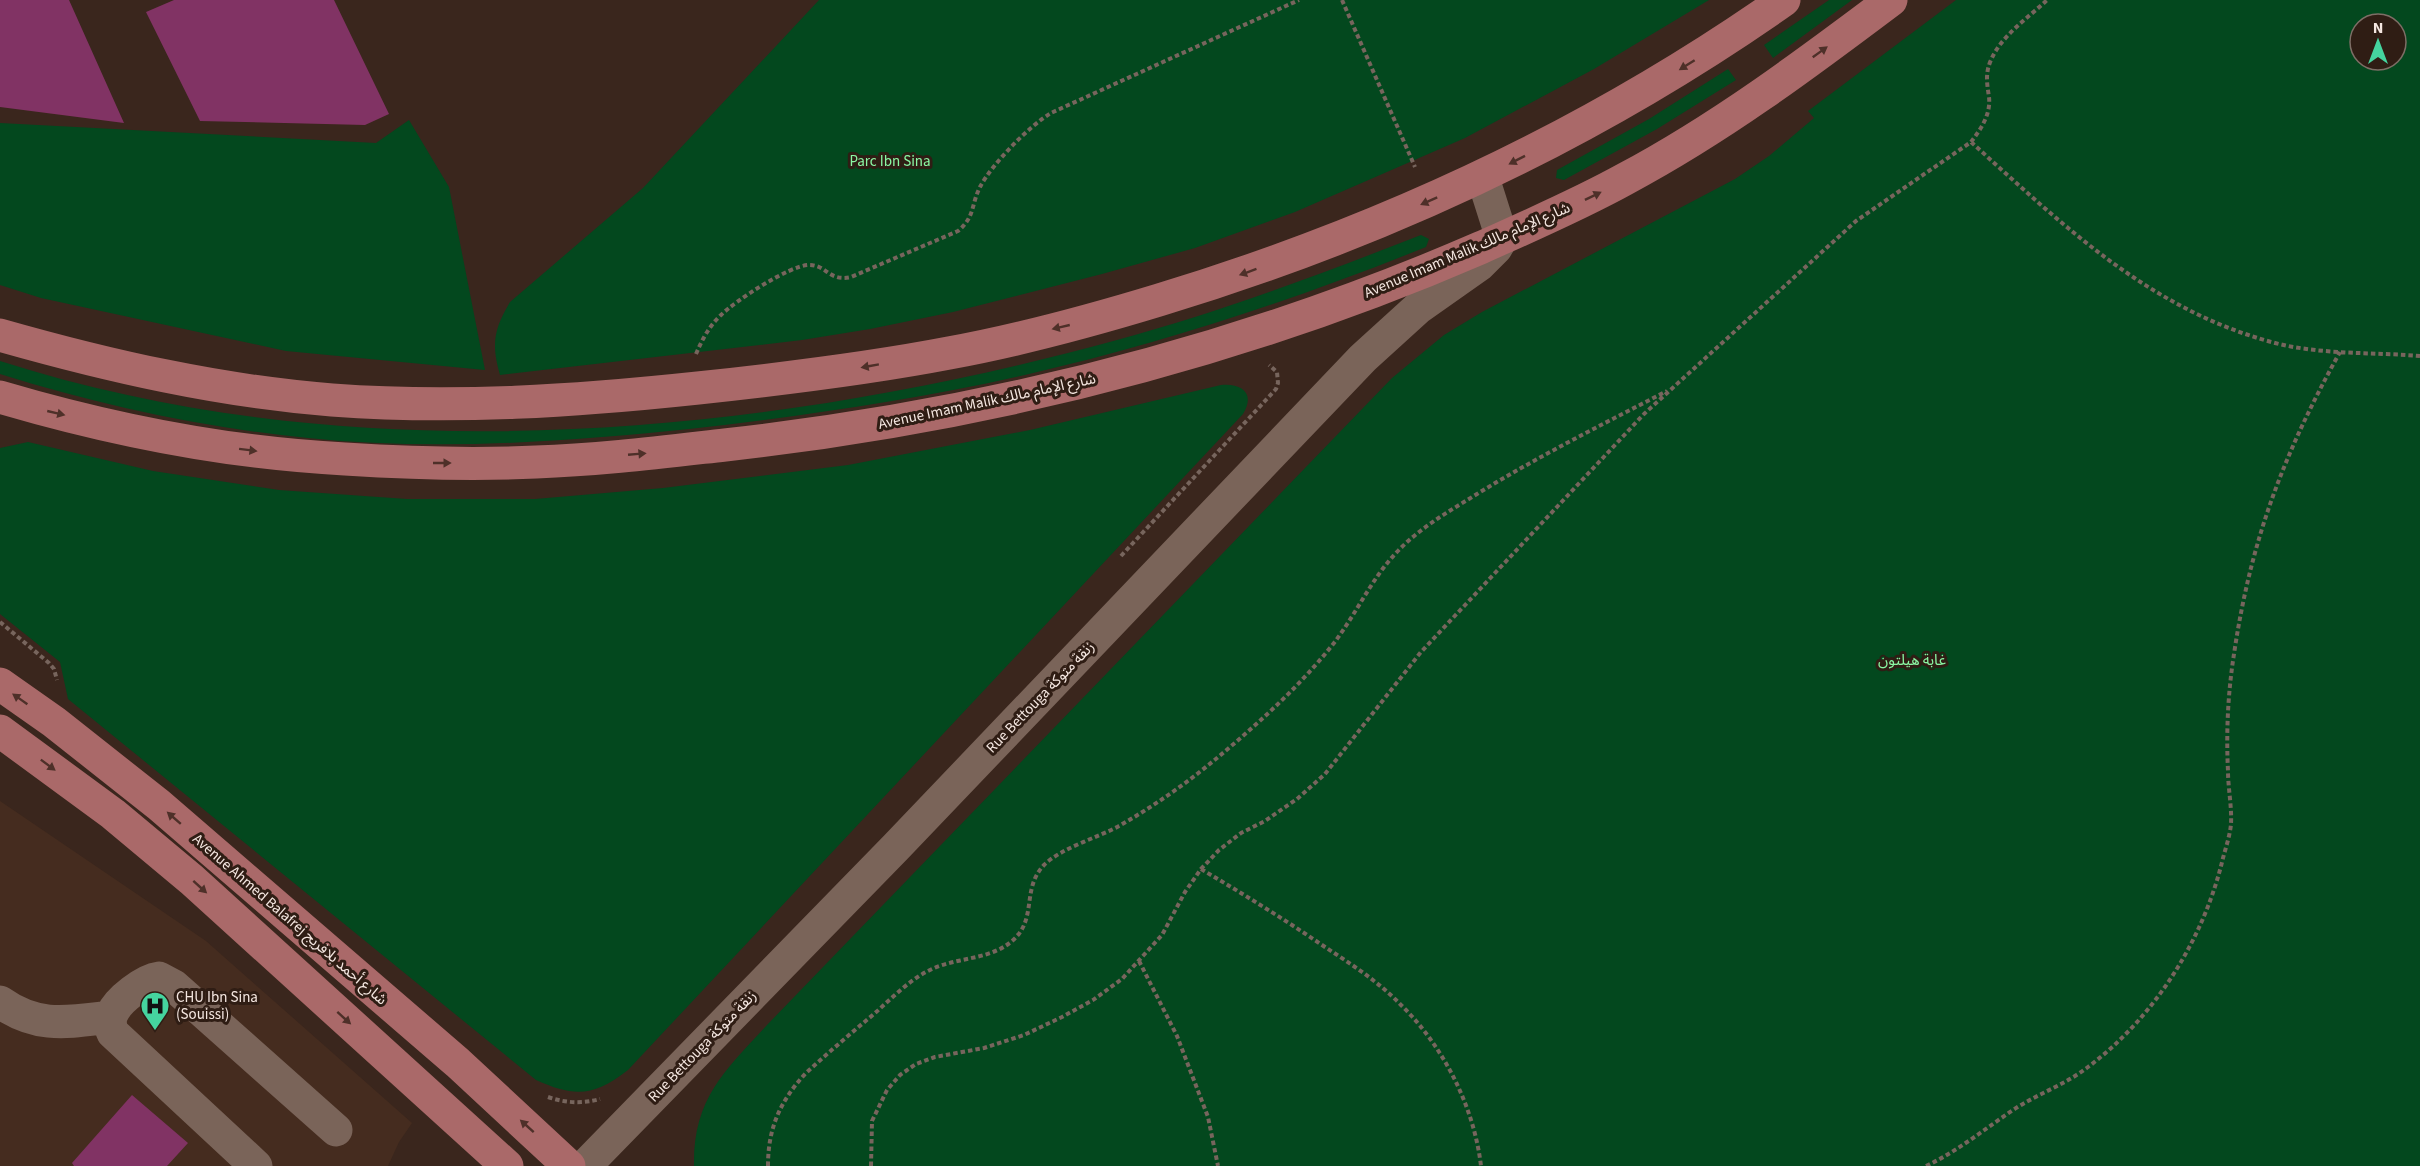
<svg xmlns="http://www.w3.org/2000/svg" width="2420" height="1166" viewBox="0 0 2420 1166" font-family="'Source Sans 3','Noto Sans Arabic',sans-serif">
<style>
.built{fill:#452c1f}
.green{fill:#03481e;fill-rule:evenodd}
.building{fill:#813364}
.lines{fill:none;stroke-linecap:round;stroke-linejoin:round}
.path{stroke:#77655d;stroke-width:4;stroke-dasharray:4.5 3;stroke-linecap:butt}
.minor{stroke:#7a6459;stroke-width:33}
.major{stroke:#aa6969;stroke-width:33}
.oneway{fill:#4e3029}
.labels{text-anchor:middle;stroke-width:6;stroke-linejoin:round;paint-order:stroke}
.park-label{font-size:15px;fill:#8af6a3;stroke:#2f1d14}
.street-label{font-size:15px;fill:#f5e7e1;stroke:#2f1d14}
.poi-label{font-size:15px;fill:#f5e7e1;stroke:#2f1d14;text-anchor:start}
</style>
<rect width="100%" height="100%" fill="#3a261d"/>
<path class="built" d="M0,801L206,941L412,1123L399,1142L388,1166H0Z"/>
<path class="green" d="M819,0H1709L1594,69L1465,138L1295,212L1195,248L1102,274L953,312L870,329L802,340L500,375C491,344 494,329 510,302L643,188Z
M1829,0H1852L1773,58L1764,45Z
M1956,0H2420V1166H694C693,1098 725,1071 767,1025L1392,378L1444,335L1482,312L1735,179L1769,156L1814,118L1808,111ZM2360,24H2396V60H2360Z
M1728,69L1736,80L1657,129L1564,180L1556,178L1557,170L1649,119Z
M409,120L449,187L485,370L286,351L41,298L0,285V123L376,143Z
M1421,235L1429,239L1426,247C1297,299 1164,343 1029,374C917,400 802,416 689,429C563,442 434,451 308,438C205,428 99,405 0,374V361C355,475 763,437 1117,340C1221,312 1321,274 1421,235Z
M1221,385C1241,383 1256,393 1243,414L628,1070C594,1096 576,1098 536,1080L68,699L60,662L0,614V448L28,442L153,471L279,490L407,499H535L663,488L848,465L1030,430Z"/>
<path class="building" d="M0,0H69L124,123L0,107Z
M174,0H334L389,114L365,125L200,121L146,12Z
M132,1095L188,1143L167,1166H74L72,1163Z"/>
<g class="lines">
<path class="path" d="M1342,0L1415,167
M1971,142C2064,226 2150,310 2275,343C2322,355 2372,352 2420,356
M696,354C702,340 709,326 721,315C735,301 790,265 809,265C827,265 829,282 851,277L958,231C975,217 971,205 980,187C992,164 1029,126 1051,113L1299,0
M1121,556L1276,389L1278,383L1277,372L1269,365
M0,622L49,663L54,669L57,680
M1201,869C1243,894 1284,919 1325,947C1351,964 1379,982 1401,1005C1444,1047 1474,1107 1481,1166
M1139,961L1177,1036L1208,1117L1218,1166
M548,1097C565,1103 582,1104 600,1099
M768,1166C768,1128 780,1101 806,1073C828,1053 851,1033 874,1014C892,998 910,979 932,969C958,957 990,960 1012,941C1038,919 1021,889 1044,865C1061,848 1097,838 1119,826C1154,806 1187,783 1217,758C1259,723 1300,686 1334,643C1356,614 1371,580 1395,554C1419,528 1448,512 1477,494C1539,456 1603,424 1667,391
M871,1166L872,1121L887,1090L900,1075L916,1064L935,1057L984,1048L1024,1035L1062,1017L1093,1000L1122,979L1162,935L1185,892L1201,869L1219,850L1241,833L1265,821L1297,799L1325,774L1421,652L1644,414L1856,221L1971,142C1981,129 1991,114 1989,97C1987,84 1985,73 1991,60C2001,36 2028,18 2047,0
M1926,1166C1958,1151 1986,1128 2016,1108C2040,1093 2066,1084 2088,1067C2155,1017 2204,939 2223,858C2226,847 2230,835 2231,824C2232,807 2228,788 2228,771C2226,732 2228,692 2234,654C2251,539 2284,453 2340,352"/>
<path class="minor" d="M0,1002C38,1029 68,1022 111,1017
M256,1166L113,1033C110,1027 109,1021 112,1014C118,1000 144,980 159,978L174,986L336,1130
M585,1166L896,847L1363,358L1418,308L1479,265L1496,248L1502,238L1483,178"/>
<path class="major" d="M0,335C109,366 219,391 332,400C455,409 576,401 698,388C782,379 866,369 949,353C1020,340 1090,321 1159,300C1384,232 1592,135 1784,0
M0,397C112,430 228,453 345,459C408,463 472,465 536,462C599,460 663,452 725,445C985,416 1240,352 1480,248C1529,226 1578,205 1625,179C1719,129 1806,64 1891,0
M0,684L54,722L159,805L458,1063L569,1166
M0,731L113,814L192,880L507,1166"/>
</g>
<defs><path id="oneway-solid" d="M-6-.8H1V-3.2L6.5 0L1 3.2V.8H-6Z" transform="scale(1.5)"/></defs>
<g class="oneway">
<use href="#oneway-solid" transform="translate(1820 52) rotate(-36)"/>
<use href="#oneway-solid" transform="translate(1687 65) rotate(148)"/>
<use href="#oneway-solid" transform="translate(1517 160) rotate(153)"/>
<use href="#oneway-solid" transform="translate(1593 196) rotate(-26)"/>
<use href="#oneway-solid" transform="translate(1429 201) rotate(156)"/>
<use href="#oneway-solid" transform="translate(1248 272) rotate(160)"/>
<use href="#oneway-solid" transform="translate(1061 327) rotate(167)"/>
<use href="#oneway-solid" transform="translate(870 366) rotate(170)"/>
<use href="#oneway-solid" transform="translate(56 413) rotate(13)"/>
<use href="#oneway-solid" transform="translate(248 450) rotate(7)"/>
<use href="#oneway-solid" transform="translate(637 454) rotate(-5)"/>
<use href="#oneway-solid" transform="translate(442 463)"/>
<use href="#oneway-solid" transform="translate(20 699) rotate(-145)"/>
<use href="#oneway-solid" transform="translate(48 765) rotate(37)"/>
<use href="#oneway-solid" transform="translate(174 818) rotate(-139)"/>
<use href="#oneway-solid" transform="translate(200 887) rotate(42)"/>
<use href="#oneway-solid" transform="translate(344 1018) rotate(42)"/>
<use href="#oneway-solid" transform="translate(527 1126) rotate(-138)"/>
</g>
<defs>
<g id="hospital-pin" transform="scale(1.5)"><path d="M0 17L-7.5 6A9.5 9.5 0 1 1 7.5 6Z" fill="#45d49f" stroke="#2f1d14"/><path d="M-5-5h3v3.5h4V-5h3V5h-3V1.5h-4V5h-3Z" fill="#111"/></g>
</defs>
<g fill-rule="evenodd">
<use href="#hospital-pin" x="155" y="1006"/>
</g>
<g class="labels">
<g class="park-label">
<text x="890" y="166">Parc Ibn Sina</text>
<text x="1912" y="665">غابة هيلتون</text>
</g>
<g class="street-label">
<text transform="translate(1467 250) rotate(-23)" y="5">Avenue Imam Malik شارع الإمام مالك</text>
<text transform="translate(987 401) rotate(-12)" y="5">Avenue Imam Malik شارع الإمام مالك</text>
<text transform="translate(1040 697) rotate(-46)" y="5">Rue Bettouga زنقة متوكة</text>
<text transform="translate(290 919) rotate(41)" y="5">Avenue Ahmed Balafrej شارع أحمد بلافريج</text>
<text transform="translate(702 1046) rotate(-46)" y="5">Rue Bettouga زنقة متوكة</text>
</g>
<g class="poi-label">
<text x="176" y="1002">CHU Ibn Sina<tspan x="176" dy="17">(Souissi)</tspan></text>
</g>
</g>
<g transform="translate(2378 42)"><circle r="28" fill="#2f1d14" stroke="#7e6e66" stroke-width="1.5"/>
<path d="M0-4.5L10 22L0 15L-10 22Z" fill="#45d49f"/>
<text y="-9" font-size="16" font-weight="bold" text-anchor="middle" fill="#f5e7e1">N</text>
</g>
</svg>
